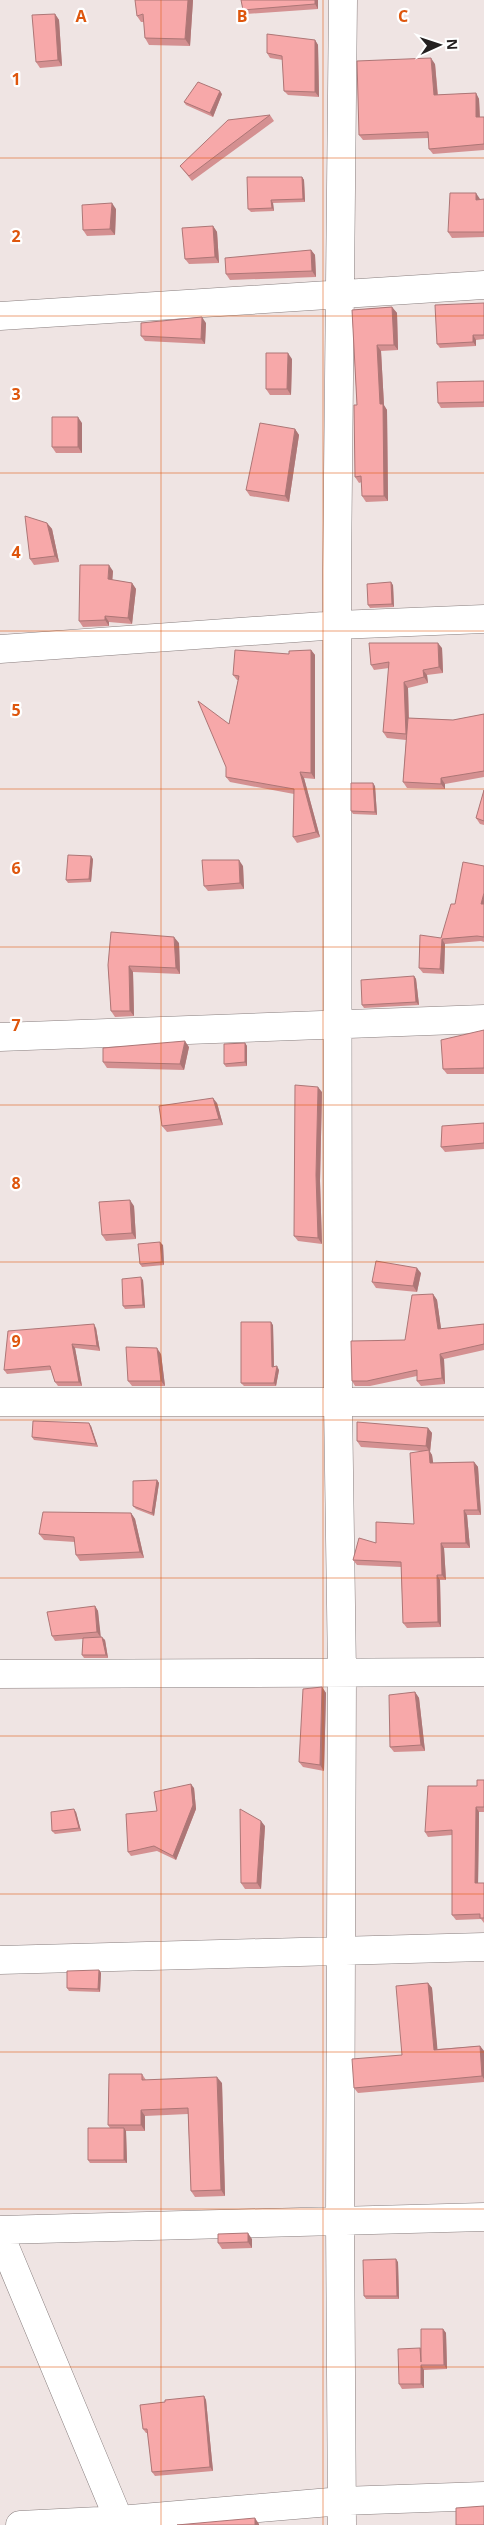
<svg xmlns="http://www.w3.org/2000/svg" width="484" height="2525" viewBox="0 0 484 2525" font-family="'Open Sans',sans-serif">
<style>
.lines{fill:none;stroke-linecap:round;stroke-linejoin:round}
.minor-casing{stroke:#887e7e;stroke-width:29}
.minor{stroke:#fff;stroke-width:28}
.wall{fill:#d49091}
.shaded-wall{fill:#ad7676}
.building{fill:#f7a8a9;stroke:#ad7676}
.grid{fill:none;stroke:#de560d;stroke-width:1;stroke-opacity:0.55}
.grid-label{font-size:16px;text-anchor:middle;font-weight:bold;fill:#de560d;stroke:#fff;stroke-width:4.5;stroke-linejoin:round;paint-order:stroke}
</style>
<rect width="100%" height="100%" fill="#efe4e3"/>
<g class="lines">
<g class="minor-casing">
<path id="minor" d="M0,316L484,285
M0,649L338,625L484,619
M0,1037L484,1019
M0,1402H484
M0,1674L484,1672
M0,1960L484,1947
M0,2230L484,2217
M0,2235L121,2525
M20,2525L119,2520L342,2501L484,2496
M342,2525L340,2220L342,1672L338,1403L337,570L343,0"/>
</g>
<use href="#minor" class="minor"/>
</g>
<path class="wall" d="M193,0L190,46L149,45L145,38L144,22H141L137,16Z
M241,0H318V9L246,14L243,10Z
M55,14L59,20L62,66L40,68L36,62Z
M315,40L318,45L319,97L288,95L284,91L283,60L270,58L267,53Z
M435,64L438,95L476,93L479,99L480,117H484V150L433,154L429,149V138L363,140L359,135Z
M222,94L213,117L186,105L184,102Z
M270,115L274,121L192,181L180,166Z
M302,177L304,180L305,202L273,203L274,211L251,212L248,209Z
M480,199V200L484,199V237L452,238L448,232Z
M116,209L115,235L87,236L83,230Z
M213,226L217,232L219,263L189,264L185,259Z
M311,250L315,255L316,277L230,280L226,274Z
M484,303V339L476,340V346L440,348L437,344Z
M392,307L397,313L398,350L381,351L384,406L387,410L388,501L366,502L362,496V482L359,483L355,477L357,405L352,310Z
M206,323L205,344L145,341L141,336Z
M292,359L291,395H270L266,389Z
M484,381V407L441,408L438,403Z
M82,423V453H56L52,447Z
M295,429L299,435L289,502L250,496L246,490Z
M47,523L52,529L59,562L34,565L30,559Z
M113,571L112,580L132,583L136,589L132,624L109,622V626L83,627L79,621Z
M393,585L394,607L370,608L368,605Z
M442,648L443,673L427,675L428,683L408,688L409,718L453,720L484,714V777L445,784V789L407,788L403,782L406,740L387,738L383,732L389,668L374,670L371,665Z
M311,650L315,655V779L304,778L320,837L297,843L293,837L294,794L230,782L226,777L229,724L238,680H237L233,675L289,654Z
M375,786L377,815L353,814L351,811Z
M484,790V825L480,824L476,818Z
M93,859L91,882L68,883L66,880Z
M243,866L244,889L208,891L204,886Z
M484,866V942L481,941L445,944L444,974L423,973L419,968L441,938L455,904Z
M179,943L180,974L133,972L134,1016L115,1017L111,1011L108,965Z
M414,976L416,979L419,1005L364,1008L362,1005Z
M484,1030V1074H447L443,1069Z
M245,1043L247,1046V1066L226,1067L224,1064Z
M189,1047L184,1070L107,1068L103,1062Z
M322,1092L320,1181L322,1244L298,1241L294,1236Z
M217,1103L223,1125L167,1132L162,1126Z
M484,1123V1149L445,1152L441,1147Z
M134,1206L136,1239L106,1241L102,1235Z
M163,1245L164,1265L142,1267L140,1264Z
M421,1273L417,1292L376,1288L372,1282Z
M143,1280L145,1308L125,1309L123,1306Z
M433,1294L437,1300L441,1329L484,1324V1350L444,1359L445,1384L421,1386L417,1381V1376L370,1386H355L352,1381L405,1340Z
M273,1325L274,1367L279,1370L276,1386H244L241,1383Z
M96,1328L100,1351L75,1348L82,1386H58L55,1382L51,1370L7,1374L4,1370Z
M161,1354L165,1386H132L128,1381Z
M91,1426L98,1447L34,1440L32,1437Z
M428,1428L432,1433L430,1452L432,1455L433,1463L474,1462L478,1467L481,1515H467L470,1548H444L446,1580H440L441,1627L407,1628L403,1623L401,1567L357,1565L353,1560L376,1543L414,1524L421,1451L361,1447L357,1441Z
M157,1480L159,1483L154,1516L136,1509L133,1506Z
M131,1513L135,1519L144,1558L80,1561L76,1555L75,1542L44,1540L39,1534Z
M95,1606L98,1611L100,1637L105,1640L108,1658H84L82,1655L83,1639L55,1641L52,1636Z
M322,1687L326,1693L324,1771L303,1767L299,1762Z
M415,1692L419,1698L425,1751L394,1752L390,1747Z
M484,1780V1812H479L478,1883H484V1923L481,1919L456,1920L452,1915V1835L428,1837L425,1832Z
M194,1788L196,1809L176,1860L157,1851L131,1856L128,1852L157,1811Z
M76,1812L81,1831L55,1834L52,1831Z
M265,1826L261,1889H245L241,1883Z
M99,1970L101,1973L100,1992L69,1991L67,1988Z
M428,1983L432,1988L437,2049L480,2046L484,2051V2082L358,2093L354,2088L402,2055Z
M142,2074L146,2080L222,2083L225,2196L195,2197L191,2191L188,2114L145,2116V2131H126L127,2163H90L88,2160L110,2128L108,2125Z
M252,2239V2248L222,2249L218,2243Z
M398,2262L399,2299H366L364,2296Z
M443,2329L446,2333L447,2369L424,2370V2388L402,2389L399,2384L420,2348Z
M204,2396L206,2400L213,2471L155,2476L152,2472L148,2433H146L143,2429Z"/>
<path class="shaded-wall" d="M188,0H193L190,46L185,39Z
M315,0H318V9L315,4Z
M55,14L59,20L62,66L58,60Z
M315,40L318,45L319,97L315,92Z
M431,58L435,64L438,101L434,95Z
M220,91L222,94L213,117L210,113Z
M476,93L479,99L480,123L476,117Z
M302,177L304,180L305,202L303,199Z
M476,193L480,199V206L476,200Z
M271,200L273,203L274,211L272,208Z
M112,203L116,209L115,235L110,229Z
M213,226L217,232L219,263L215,257Z
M311,250L315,255L316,277L312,271Z
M392,307L397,313L398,350L394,345Z
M202,317L206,323L205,344L201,339Z
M473,335L476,340V346L473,342Z
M377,345L381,351L384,405L387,410L388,501L384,496Z
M288,353L292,359L291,395L287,389Z
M78,417L82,423V453L78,447Z
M295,429L299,435L289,502L285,496Z
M47,523L52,529L59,562L55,556Z
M109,565L113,571L112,585L108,579Z
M391,582L393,585L394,607L392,604Z
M132,583L136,589L132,624L128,618Z
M105,616L109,622V626L105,620Z
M438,643L442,648L443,673L439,667Z
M311,650L315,655V779L311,773Z
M423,670L427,675L428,683L424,677Z
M404,682L408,688L409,740L406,734Z
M300,772L304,778L320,837L316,832Z
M441,778L445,784V789L441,784Z
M373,783L375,786L377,815L375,812Z
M91,856L93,859L91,882L89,879Z
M239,860L243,866L244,889L240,883Z
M484,893V908L481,904Z
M174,937L179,943L180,974L176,968Z
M442,939L445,944L444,974L440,969Z
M129,966L133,972L134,1016L130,1011Z
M414,976L416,979L419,1005L416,1002Z
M185,1041L189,1047L184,1070L180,1064Z
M245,1043L247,1046V1066L245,1062Z
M318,1087L322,1092L320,1181L322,1244L318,1238L316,1175Z
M213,1098L217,1103L223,1125L219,1119Z
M130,1200L134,1206L136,1239L132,1233Z
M160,1242L163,1245L164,1265L162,1262Z
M417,1268L421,1273L417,1292L413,1286Z
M141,1277L143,1280L145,1308L143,1305Z
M433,1294L437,1300L442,1335L438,1329Z
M271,1322L273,1325L274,1370L272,1367Z
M94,1324L96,1328L100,1351L97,1346Z
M72,1344L75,1348L82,1386L79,1382Z
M157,1348L161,1354L165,1386L161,1381Z
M440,1354L444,1359L445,1384L442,1378Z
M277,1366L279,1370L276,1386L274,1383Z
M89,1423L91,1426L98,1447L96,1444Z
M428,1428L432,1433L430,1452L426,1446Z
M429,1450L432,1455L434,1468L430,1463Z
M474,1462L478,1467L481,1515L478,1510Z
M157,1480L159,1483L154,1516L152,1513Z
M464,1510L467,1515L470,1548L466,1543Z
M131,1513L135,1519L144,1558L140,1552Z
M441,1543L444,1548L446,1580L442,1575Z
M437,1575L440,1580L441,1627L438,1622Z
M95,1606L98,1611L101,1638L97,1632Z
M102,1637L105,1640L108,1658L106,1655Z
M322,1687L326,1693L324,1771L320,1765Z
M415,1692L419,1698L425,1751L421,1745Z
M191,1784L194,1788L196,1809L176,1860L173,1856Z
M476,1807L479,1812L478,1888L475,1883Z
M74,1809L76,1812L81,1831L79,1828Z
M261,1821L265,1826L261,1889L257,1883Z
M99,1970L101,1973L100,1992L98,1989Z
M428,1983L432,1988L438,2055L434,2050Z
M480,2046L484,2051V2079L482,2076Z
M217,2077L222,2083L225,2196L221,2190Z
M141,2110L145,2116V2131L141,2125Z
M124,2128L126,2131L127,2163L124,2160Z
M248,2233L252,2239V2248L248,2242Z
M396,2259L398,2262L399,2299L397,2296Z
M443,2329L446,2333L447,2369L444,2365Z
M421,2365L424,2370V2388L421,2384Z
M204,2396L206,2400L213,2471L210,2467Z
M255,2518L259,2524V2525H255Z"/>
<path class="building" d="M135,0H188L185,39L145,38L143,14L137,16Z
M241,0H315V4L243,10Z
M55,14L58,60L36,62L32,15Z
M267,34L315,40V92L284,91L282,56L267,53Z
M431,58L434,95L476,93V117H484V144L429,149L428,132L359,135L357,61Z
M198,82L220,91L210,113L184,102Z
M270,115L189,176L180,166L228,120Z
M247,177H302L303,199L271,200L272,208L248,209Z
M450,193H476V200L484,199V232H448Z
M112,203L110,229L83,230L82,205Z
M213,226L215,257L185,259L182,228Z
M311,250L312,271L226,274L225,258Z
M484,303V335H473V342L437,344L435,305Z
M392,307L394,345H377L380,404H383L384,496H362L361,476L355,477L354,405H357L352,310Z
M202,317L201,339L141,336V323Z
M266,353H288L287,389H266Z
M484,381V402L438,403L437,382Z
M52,417H78V447H52Z
M260,423L295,429L285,496L246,490Z
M25,516L47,523L55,556L30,559Z
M80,565H109L108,579L132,583L128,618L105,616V620L79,621Z
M391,582L392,604L368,605L367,584Z
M369,643H438L439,667L423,670L424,677L404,682L406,734L383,732L389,662L371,665Z
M235,650L289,654V651L311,650V773L300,772L316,832L293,837L294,789L226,777V767L198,701L229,724L239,676L233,675Z
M484,714V771L441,778V784L403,782L408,718L453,720Z
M351,783H373L375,812L351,811Z
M484,790V821L476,818Z
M68,855L91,856L89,879L66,880Z
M202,860H239L240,883L204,886Z
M463,862L484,866V893L481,904H484V937L477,936L442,939L440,969L419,968L420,935L441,938L451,904H455Z
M111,932L174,937L176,968L129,966L130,1011H111L108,965Z
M414,976L416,1002L362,1005L361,980Z
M484,1030V1068L443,1069L441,1040Z
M185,1041L180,1064L103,1062V1048Z
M245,1043V1062L224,1064V1044Z
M295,1085L318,1087L316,1175L318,1238L294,1236Z
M213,1098L219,1119L162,1126L159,1106Z
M484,1123V1143L441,1147L442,1126Z
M130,1200L132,1233L102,1235L99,1202Z
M160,1242L162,1262L140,1264L138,1244Z
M376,1261L417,1268L413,1286L372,1282Z
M141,1277L143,1305L123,1306L122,1279Z
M433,1294L438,1329L484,1324V1344L440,1354L442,1378L417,1381V1370L367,1381H352L351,1341L405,1340L412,1295Z
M241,1322H271L272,1367L277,1366L274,1383H241Z
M94,1324L97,1346L72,1344L79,1382H55L50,1366L4,1370L8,1331Z
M126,1347L157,1348L161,1381H128Z
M33,1421L89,1423L96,1444L32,1437Z
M357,1422L428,1428L426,1446L357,1441Z
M429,1450L430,1463L474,1462L478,1510H464L466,1543H441L442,1575H437L438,1622L403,1623L401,1562L353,1560L359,1538L376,1543V1522L414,1524L410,1453Z
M157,1480L152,1513L133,1506V1481Z
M43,1512L131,1513L140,1552L76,1555L74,1537L39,1534Z
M95,1606L97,1632L52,1636L47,1612Z
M102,1637L106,1655H82L83,1638Z
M322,1687L320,1765L299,1762L303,1689Z
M415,1692L421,1745L390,1747L389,1695Z
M477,1780H484V1807H476L475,1883H484V1918H480V1914L452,1915V1830L425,1832L428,1786H477Z
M191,1784L193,1805L173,1856L154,1846L128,1852L126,1814L157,1811L154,1792Z
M74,1809L79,1828L52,1831L51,1812Z
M240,1809L261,1821L257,1883H241Z
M99,1970L98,1989L67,1988V1971Z
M428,1983L434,2050L480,2046L482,2076L354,2088L352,2059L402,2055L396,1986Z
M109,2074H142V2080L217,2077L221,2190L191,2191L188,2108L141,2110V2125H108Z
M88,2128H124V2160H88Z
M248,2233V2242L218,2243V2234Z
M396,2259L397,2296H364L363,2260Z
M421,2329H443L444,2365H421V2384H399L398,2349L420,2348L421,2362Z
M204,2396L210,2467L152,2472L147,2429H143L140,2405L165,2402V2400Z
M484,2506V2525H456V2508Z
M255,2518V2525H177Z"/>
<path class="grid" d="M161,0V2525M323,0V2525M0,158H484M0,316H484M0,473H484M0,631H484M0,789H484M0,947H484M0,1105H484M0,1262H484M0,1420H484M0,1578H484M0,1736H484M0,1894H484M0,2052H484M0,2209H484M0,2367H484"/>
<g class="grid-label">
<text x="81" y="22">A</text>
<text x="242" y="22">B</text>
<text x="403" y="22">C</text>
<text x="16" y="85">1</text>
<text x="16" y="242">2</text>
<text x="16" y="400">3</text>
<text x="16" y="558">4</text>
<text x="16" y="716">5</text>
<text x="16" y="874">6</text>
<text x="16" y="1031">7</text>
<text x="16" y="1189">8</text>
<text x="16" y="1347">9</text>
</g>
<g transform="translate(439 45) rotate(87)" stroke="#ffffff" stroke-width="4" paint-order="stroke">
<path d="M0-4L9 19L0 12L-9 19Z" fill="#242020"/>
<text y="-8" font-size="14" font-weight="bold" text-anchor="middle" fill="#242020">N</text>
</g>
</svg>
